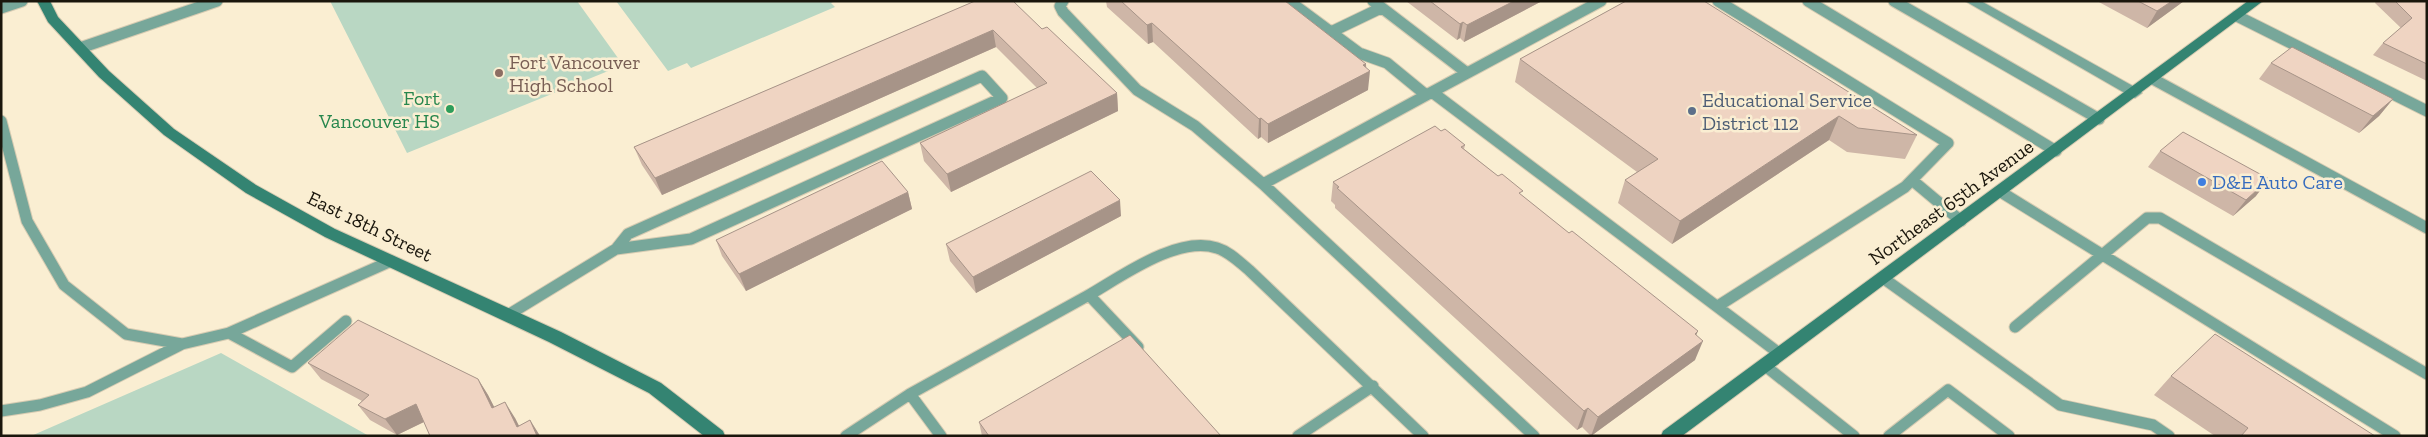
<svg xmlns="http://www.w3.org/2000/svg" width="2428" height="437" viewBox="0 0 2428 437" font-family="'Zilla Slab',serif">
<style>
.green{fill:#b9d7c3}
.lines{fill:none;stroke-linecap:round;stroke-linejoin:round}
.lane-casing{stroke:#d6cbb2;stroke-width:13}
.street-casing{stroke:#d6cbb2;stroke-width:2}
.secondary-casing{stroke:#d6cbb2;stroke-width:2}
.lane{stroke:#77a79a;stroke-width:11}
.street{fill:#77a79a;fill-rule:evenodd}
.secondary{fill:#348472;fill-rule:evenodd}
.wall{fill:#ceb6a7}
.shaded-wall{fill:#a79488}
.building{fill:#efd4c2;stroke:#a79488}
.education-dot{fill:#8d6e63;stroke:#faeed2;stroke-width:2}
.leisure-dot{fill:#2e9e5b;stroke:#faeed2;stroke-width:2}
.service-dot{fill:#5c6f8a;stroke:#faeed2;stroke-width:2}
.shop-dot{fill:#3f7fe0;stroke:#faeed2;stroke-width:2}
.labels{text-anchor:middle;stroke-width:5;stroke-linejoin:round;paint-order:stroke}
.education-label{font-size:20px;fill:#785e54;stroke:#faeed2;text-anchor:start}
.leisure-label{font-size:20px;fill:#27864d;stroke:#faeed2;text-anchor:end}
.service-label{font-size:20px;fill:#4e5e75;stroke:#faeed2;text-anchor:start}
.shop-label{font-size:20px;fill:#366cbe;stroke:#faeed2;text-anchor:start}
.street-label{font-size:20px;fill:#1a160c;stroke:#faeed2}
</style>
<rect width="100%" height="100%" fill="#faeed2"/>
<path class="green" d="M330,1H577L623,65L407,153Z
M616,1H835L831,3L835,7L691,68L687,63L668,71Z
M221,353L369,436H31Z"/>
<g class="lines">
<g class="lane-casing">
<path id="lane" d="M1063,1L1060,6L1063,12L1137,90L1195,126L1263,184
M1289,1L1359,53L1387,63L1426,95
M1373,1L1467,73
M1601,1L1432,92L1780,354
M1718,1L1948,143L1905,187L1718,306
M1808,1L2056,151
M1894,1L2099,119
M1,8L22,1
M2237,16L2427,111
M1331,32L1381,8
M80,48L217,1
M982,76L1002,98L691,239L616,249L628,234Z
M2153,79L2427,228
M1432,92L1263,184L1534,436
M1,121L27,221L64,285L126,334L182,344
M1912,180L1961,221
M2001,192L2395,436
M1883,278L2060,405L2153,425L2169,436
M508,315L616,249
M346,321L292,367L229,333L391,261
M2015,327L2147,218H2160L2427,374
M1138,347L1089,295C1122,276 1178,235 1217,248C1230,252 1239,262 1249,270L1423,436
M1764,365L1854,436
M910,394L941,436
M1,411L40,405L87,392L182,344L229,333
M846,436L910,394L1089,295
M1298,436L1373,386
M1889,436L1948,390L2009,436"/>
</g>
<g class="street-casing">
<path id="street" d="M1965,1H1981L2140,90L2142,93L2135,98L2130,96Z"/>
</g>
<g class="secondary-casing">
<path id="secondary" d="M37,1H50L58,17L109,71L174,129L256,185L335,229L561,332L661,383L723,431L725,436H704L649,393L549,342L325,237L246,193L164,135L99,77L48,22Z
M2248,1H2263L1682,436H1661L1663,431Z"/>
</g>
<use href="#lane" class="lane"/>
<use href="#street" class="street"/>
<use href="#secondary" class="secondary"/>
</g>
<path class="wall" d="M975,1L1117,93L1118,111L951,192L924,161L920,143L1037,88L996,47L662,195L642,165L634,147Z
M1106,1H1285L1366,64L1368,90L1268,143L1261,137L1258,139L1153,42L1148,44L1107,7Z
M1406,1H1542L1464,42L1460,38L1457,40Z
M1626,1L1917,135L1905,159L1847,152L1829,140L1672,244L1618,203L1625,180L1637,172L1515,82L1520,59Z
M2097,1H2184L2147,28Z
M2376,1H2427V81L2373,55L2383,43L2401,28L2375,3Z
M2271,63L2393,99L2379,116L2359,133L2259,79Z
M1441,131L1465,145L1464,149L1697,336L1695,360L1591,436L1582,427L1577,430L1335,208V205L1331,201L1333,182Z
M2160,151L2256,196L2233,216L2148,167Z
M908,192L912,209L746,291L722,256L716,240Z
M1121,216L976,293L950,261L946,244Z
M308,363L478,379L488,395L494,407L515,418L519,426L530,420L540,436H430L424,422L397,435L370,420L358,405L362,401L321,379Z
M2171,376L2375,436H2215L2154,395Z
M979,422L1221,436H982Z"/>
<path class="shaded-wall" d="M1514,1H1542L1464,42L1467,25Z
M2172,1H2184L2147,28L2157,11Z
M1463,22L1460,38L1457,40L1460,24Z
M1152,23L1153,42L1148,44L1147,25Z
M993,30L996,47L662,195L655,178Z
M1366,64L1365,73L1370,71L1368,90L1268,143V124Z
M1117,93L1118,111L951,192L947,174Z
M2393,99L2379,116L2359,133L2373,116Z
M1839,116L1829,140L1672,244L1680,221Z
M1261,118V137L1258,139L1259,119Z
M2269,179L2256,196L2233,216L2246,200Z
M908,192L912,209L746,291L739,274Z
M1120,200L1121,216L976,293L973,277Z
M1698,331L1690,350L1703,341L1695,360L1591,436L1598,417Z
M478,379L488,395L503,424L492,408Z
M505,402L515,418L524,436L517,427Z
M416,404L428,420L397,435L385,419Z
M1588,408L1582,427L1577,430L1584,411Z
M530,420L540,436H537Z"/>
<path class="building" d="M975,1H1013L1042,29L1047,27L1117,93L947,174L920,143L1047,83L993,30L655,178L634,147Z
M1121,1H1285L1366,64L1363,65L1370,71L1268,124L1261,118L1259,119L1152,23L1147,25Z
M1430,1H1514L1467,25L1463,22L1460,24Z
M1626,1H1704L1917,135L1858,128L1839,116L1680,221L1625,180L1658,159L1520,59Z
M2138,1H2172L2157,11Z
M2395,1H2427V64L2383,43L2412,18Z
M2292,47L2393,99L2373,116L2271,63Z
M1435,126L1441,131L1445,129L1465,145L1461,147L1498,176L1502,174L1523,191L1519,193L1569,233L1572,231L1698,331L1695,334L1703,341L1598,417L1588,408L1584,411L1337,188L1339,187L1333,182Z
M2183,132L2269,179L2246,200L2160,151Z
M882,161L908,192L739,274L716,240Z
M1091,171L1120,200L973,277L946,244Z
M358,320L478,379L492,408L505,402L517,427L530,420L537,436H430L416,404L385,419L358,405L369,395L308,363Z
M2215,334L2375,436H2241L2248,428L2171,376Z
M1130,335L1221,436H989L979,422Z"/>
<circle class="education-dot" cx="499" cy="73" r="5"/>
<circle class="leisure-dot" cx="450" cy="109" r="5"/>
<circle class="service-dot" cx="1692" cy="111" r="5"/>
<circle class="shop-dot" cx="2202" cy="182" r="5"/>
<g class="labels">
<g class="education-label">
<text x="509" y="69">Fort Vancouver<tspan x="509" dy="23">High School</tspan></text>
</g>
<g class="leisure-label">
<text x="440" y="105">Fort<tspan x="440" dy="23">Vancouver HS</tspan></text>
</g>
<g class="service-label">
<text x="1702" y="107">Educational Service<tspan x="1702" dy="23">District 112</tspan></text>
</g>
<g class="shop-label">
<text x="2212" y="189">D&amp;E Auto Care</text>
</g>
<g class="street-label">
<text transform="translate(1951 202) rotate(-36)" y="7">Northeast 65th Avenue</text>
<text transform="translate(370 226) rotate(26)" y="7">East 18th Street</text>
</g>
</g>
<rect width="2428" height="437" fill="none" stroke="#1a160c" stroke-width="5"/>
</svg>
